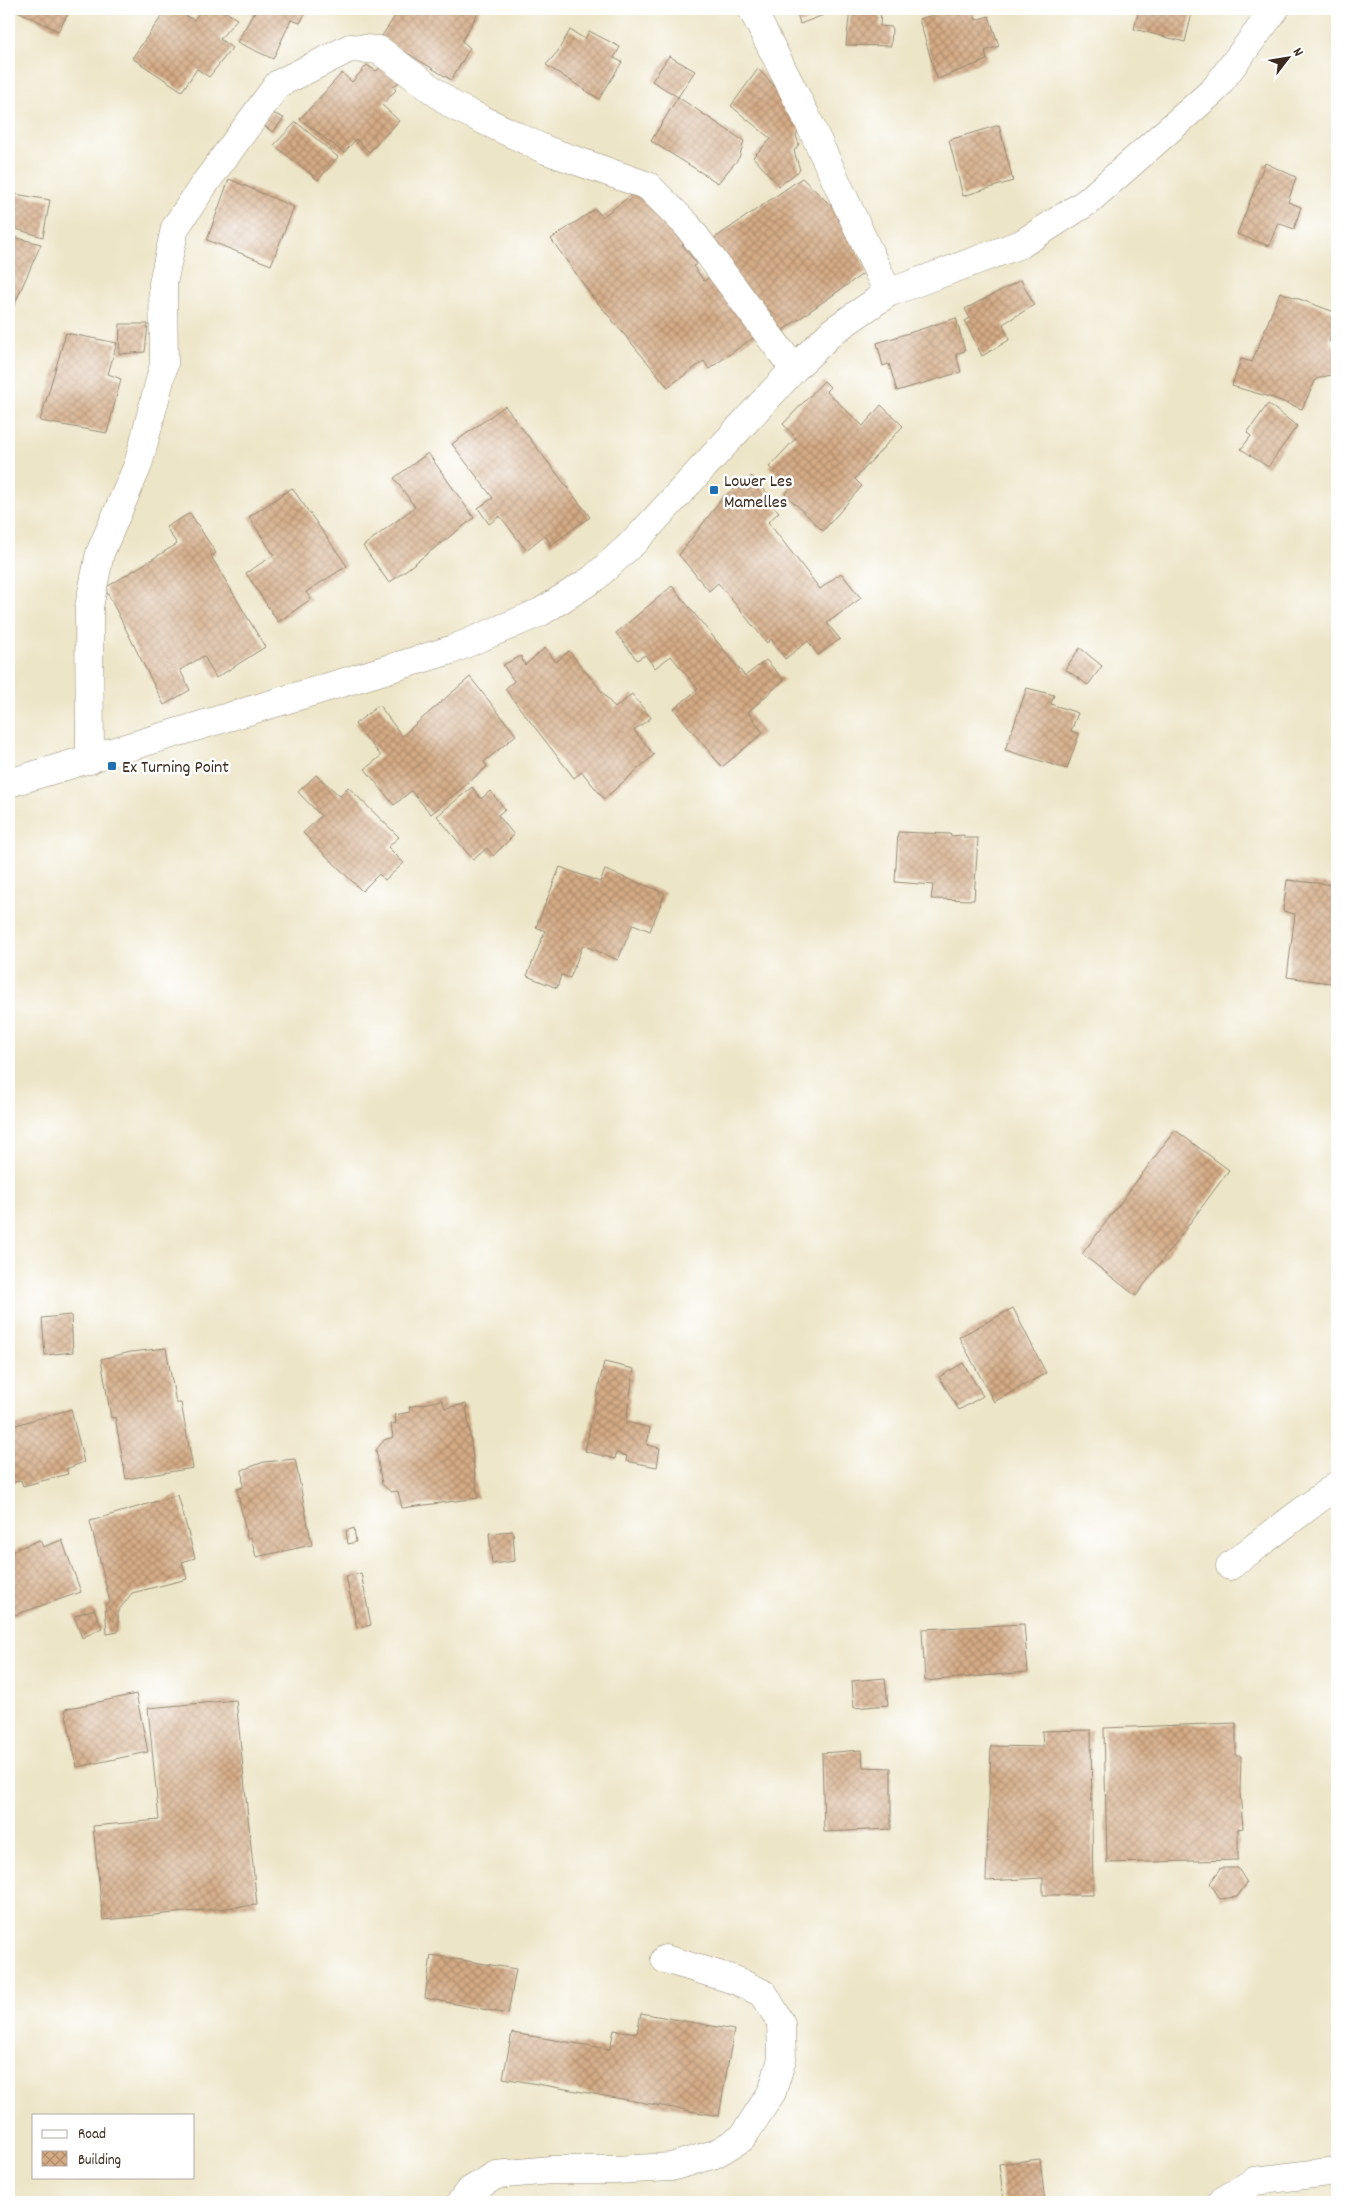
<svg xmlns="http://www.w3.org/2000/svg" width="1346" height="2211" viewBox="0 0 1346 2211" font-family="Dekko,sans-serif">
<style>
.building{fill:url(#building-cross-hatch)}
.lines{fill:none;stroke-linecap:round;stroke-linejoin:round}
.minor-casing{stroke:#948872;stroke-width:29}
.minor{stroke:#fff;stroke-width:28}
.poi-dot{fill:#1f6fb2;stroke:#fff;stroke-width:2}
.labels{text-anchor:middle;stroke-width:5;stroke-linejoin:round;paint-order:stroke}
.poi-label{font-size:18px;fill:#3b2a1e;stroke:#fff;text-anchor:start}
</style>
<defs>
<pattern id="building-cross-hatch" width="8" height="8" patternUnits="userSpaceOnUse" patternTransform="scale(1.25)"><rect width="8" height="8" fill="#d4ab85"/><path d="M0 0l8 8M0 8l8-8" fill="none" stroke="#ad8b6c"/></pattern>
</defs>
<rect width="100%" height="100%" fill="#fff"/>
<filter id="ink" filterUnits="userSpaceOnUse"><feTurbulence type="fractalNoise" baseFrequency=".02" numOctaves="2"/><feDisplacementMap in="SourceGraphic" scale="10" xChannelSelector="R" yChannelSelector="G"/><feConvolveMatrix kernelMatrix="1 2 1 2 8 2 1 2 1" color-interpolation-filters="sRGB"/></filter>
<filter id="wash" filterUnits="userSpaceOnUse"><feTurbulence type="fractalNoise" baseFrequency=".0096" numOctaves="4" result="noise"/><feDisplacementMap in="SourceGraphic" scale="20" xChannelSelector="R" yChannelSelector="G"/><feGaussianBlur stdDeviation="1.12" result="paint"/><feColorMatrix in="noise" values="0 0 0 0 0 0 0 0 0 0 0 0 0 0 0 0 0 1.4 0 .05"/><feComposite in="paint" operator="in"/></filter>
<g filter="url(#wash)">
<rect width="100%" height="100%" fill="#ede5c7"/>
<g id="blocks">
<path class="building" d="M14,9H71L58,31Z
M167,9H174L194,20L202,9H221L237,19L220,39L232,48L209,77L197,69L182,91L132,58Z
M256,9H308L300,23L291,20L273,59L237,42Z
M400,9H480L462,41L470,48L451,80L381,37Z
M796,9H839L800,24Z
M850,9H881L880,26L892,27L891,46L846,45Z
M954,9H972L976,20L989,16L999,46L985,51L987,60L937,79L919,19Z
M1139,9H1193L1185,42L1134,29Z
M570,30L585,39L589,31L620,47L614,58L622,62L599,99L546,65L558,51Z
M669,56L695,71L678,97L652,81Z
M384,64L402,79L393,87L396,90L382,105L399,121L369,152L356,139L344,153L300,119L342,73L352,82L367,65L376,71Z
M758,69L803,116L796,136L799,144L794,151L800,170L779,186L753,157L771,139L731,106Z
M678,97L744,141L739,158L718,183L651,141Z
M270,112L284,118L273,132L261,124Z
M296,122L338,157L318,180L274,145Z
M999,125L1013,181L963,196L949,140Z
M1265,163L1296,177L1288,202L1301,207L1294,229L1278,223L1269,246L1237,234Z
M802,178L842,216L867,271L776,335L709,242Z
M229,179L294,207L271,265L207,240Z
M637,191L649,207L656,201L688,241L682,245L697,264L693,266L704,281L716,273L761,332L709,369L704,361L668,387L592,296L551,239L595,209L602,217Z
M9,193L50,200L43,237L9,227Z
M9,236L41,244L12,310L9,308Z
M1021,280L1034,305L1003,324L1009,340L982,356L965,321L970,318L965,309Z
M1280,292L1337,313V319L1329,341L1337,349V369L1334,374L1316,379L1302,409L1273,398L1232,386L1241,359L1252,362Z
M956,318L965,351L956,354L961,372L897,391L889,364L883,366L877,343Z
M120,324H148L145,352L119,354Z
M66,333L117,343L108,374L121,379L107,433L40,421Z
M824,381L830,387L826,391L863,426L881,405L903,426L855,479L862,486L823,531L785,494L790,488L769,467L796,438L783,424Z
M1268,404L1297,426L1268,467L1241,449L1251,436L1247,433Z
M505,406L590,517L551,545L545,535L526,550L500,516L489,524L478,508L493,498L452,444Z
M428,453L474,518L389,583L363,546L415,507L394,478Z
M752,476L768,494L764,496L779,512L768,522L820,589L841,573L861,598L827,623L840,639L818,655L808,641L785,659L771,639L767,643L718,583L709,591L679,555L723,497Z
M292,488L347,566L306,592L311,599L278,622L246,573L274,555L249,517Z
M190,513L216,553L211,556L265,647L216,678L204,656L180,670L190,690L164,705L105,588L177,544L166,527Z
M672,586L745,676L766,660L784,680L748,712L763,733L722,767L674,709L698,689L671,656L655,668L645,655L637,660L616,633Z
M545,648L556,662L569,651L615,708L632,694L651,718L634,730L654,755L604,799L582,772L574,778L505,689L514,681L503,665L521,656L525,665Z
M1080,648L1102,666L1088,685L1065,669Z
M470,677L516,735L484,762L487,767L431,814L411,791L394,805L365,769L381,756L355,724L379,705L402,736Z
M1027,688L1054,695L1051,704L1078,713L1071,731L1079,734L1067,769L1005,750Z
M316,775L340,796L348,787L399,837L388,847L404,863L385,880L379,874L362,891L303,833L321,816L298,792Z
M472,787L481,799L490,791L505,809L498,815L514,835L493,856L487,848L473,860L437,816Z
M898,832L951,834L950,836L964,835V838H978L974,900L931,899L933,885L895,882Z
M560,867L600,882L605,870L665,893L650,931L633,924L618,960L583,945L570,978L561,975L557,988L527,976L545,931L536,927Z
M1287,880L1335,885L1333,899L1337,900V984L1287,977L1295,914L1283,911Z
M1175,1130L1229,1170L1136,1296L1082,1254Z
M1013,1308L1046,1373L994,1402L959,1337Z
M71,1315L73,1352L45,1355L42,1318Z
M166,1348L176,1403H181L193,1468L126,1479L115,1417L111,1418L101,1359L131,1352Z
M604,1362L634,1369L626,1422L650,1428L647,1445L660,1448L657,1467L626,1461L627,1456L616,1453L615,1459L585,1451Z
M963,1363L983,1396L959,1410L939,1377Z
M442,1400L445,1408L466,1404L478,1498L402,1508L398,1491L391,1492L382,1484L376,1450L384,1440L393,1437L391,1424L396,1423L395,1415L410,1412L409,1407Z
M71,1409L84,1462L66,1469L68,1474L23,1486L21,1480L9,1484V1427Z
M295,1459L312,1545L256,1557L251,1537L247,1538L237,1489L243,1487L242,1470L264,1462Z
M178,1495L195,1558L182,1562L187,1579L132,1593L118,1611V1632L107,1634L105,1604L110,1602L90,1521Z
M354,1528L356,1542L348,1544L346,1531Z
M513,1531L515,1561L492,1564L489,1533Z
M40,1540L43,1547L62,1540L81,1592L9,1617V1552Z
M361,1573L371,1625L357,1628L346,1576Z
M94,1609L102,1628L82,1638L74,1616Z
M1024,1624L1028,1672L925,1681L922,1629Z
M885,1678L888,1705L854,1708L852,1681Z
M136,1694L148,1752L77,1767L65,1709Z
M236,1700L257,1905L103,1920L93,1826L159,1820L148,1708Z
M1236,1723V1756H1241L1240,1792L1243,1828L1238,1829V1860L1107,1863L1104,1728Z
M1091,1730L1093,1895H1043V1878L986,1881L991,1746L1043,1747L1042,1731Z
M862,1750L863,1767L891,1768V1829L824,1832L822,1753Z
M1221,1868H1238L1247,1883L1237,1897L1220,1899L1210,1883Z
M431,1955L516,1969L508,2014L425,1998Z
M641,2013L734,2030L719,2116L503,2078L512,2033L610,2049L614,2030L637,2033Z
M1040,2159L1045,2202H1004L999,2164Z"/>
</g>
</g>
<g filter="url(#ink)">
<use href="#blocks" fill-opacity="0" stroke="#948872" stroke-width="1"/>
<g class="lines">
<g class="minor-casing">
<path id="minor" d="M752,9L805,114L888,293
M90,760L89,607L100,553L138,465L164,364L163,283L175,228L203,186L278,84L350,48L379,50L454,106L546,150L648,186L687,225L794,369
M9,783L451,650L541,612L593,579L635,541L794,369L833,331L888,293L1021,244L1087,202L1214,90L1275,9
M1230,1566L1337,1485
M461,2202L468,2192L496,2175L551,2170H615L671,2167L715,2154L742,2138L772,2092L782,2059L781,2023L764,1994L735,1980L665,1959
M1221,2202L1255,2181L1337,2171"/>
</g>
<use href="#minor" class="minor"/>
</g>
</g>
<g class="poi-dot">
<rect x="709" y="485" width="10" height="10" rx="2.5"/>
<rect x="107" y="761" width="10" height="10" rx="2.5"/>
</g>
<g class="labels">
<g class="poi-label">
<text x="724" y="486">Lower Les<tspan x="724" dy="21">Mamelles</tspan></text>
<text x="122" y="772">Ex Turning Point</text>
</g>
</g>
<rect width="1346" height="2211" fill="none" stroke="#fff" stroke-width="30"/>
<rect x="32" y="2114" width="162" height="65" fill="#ffffff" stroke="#b1aaa5"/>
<rect x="42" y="2130" width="25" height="8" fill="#ffffff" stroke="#b1aaa5"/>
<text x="78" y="2138" font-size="15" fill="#3b2a1e">Road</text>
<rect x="42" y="2151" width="25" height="15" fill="url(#building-cross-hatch)" stroke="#b1aaa5"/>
<text x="78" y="2164" font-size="15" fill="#3b2a1e">Building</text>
<g transform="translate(1288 58) rotate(59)" stroke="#ffffff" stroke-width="4" paint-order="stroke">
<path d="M0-4L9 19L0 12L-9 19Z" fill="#3b2a1e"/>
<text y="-8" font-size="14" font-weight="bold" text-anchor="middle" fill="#3b2a1e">N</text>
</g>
</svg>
